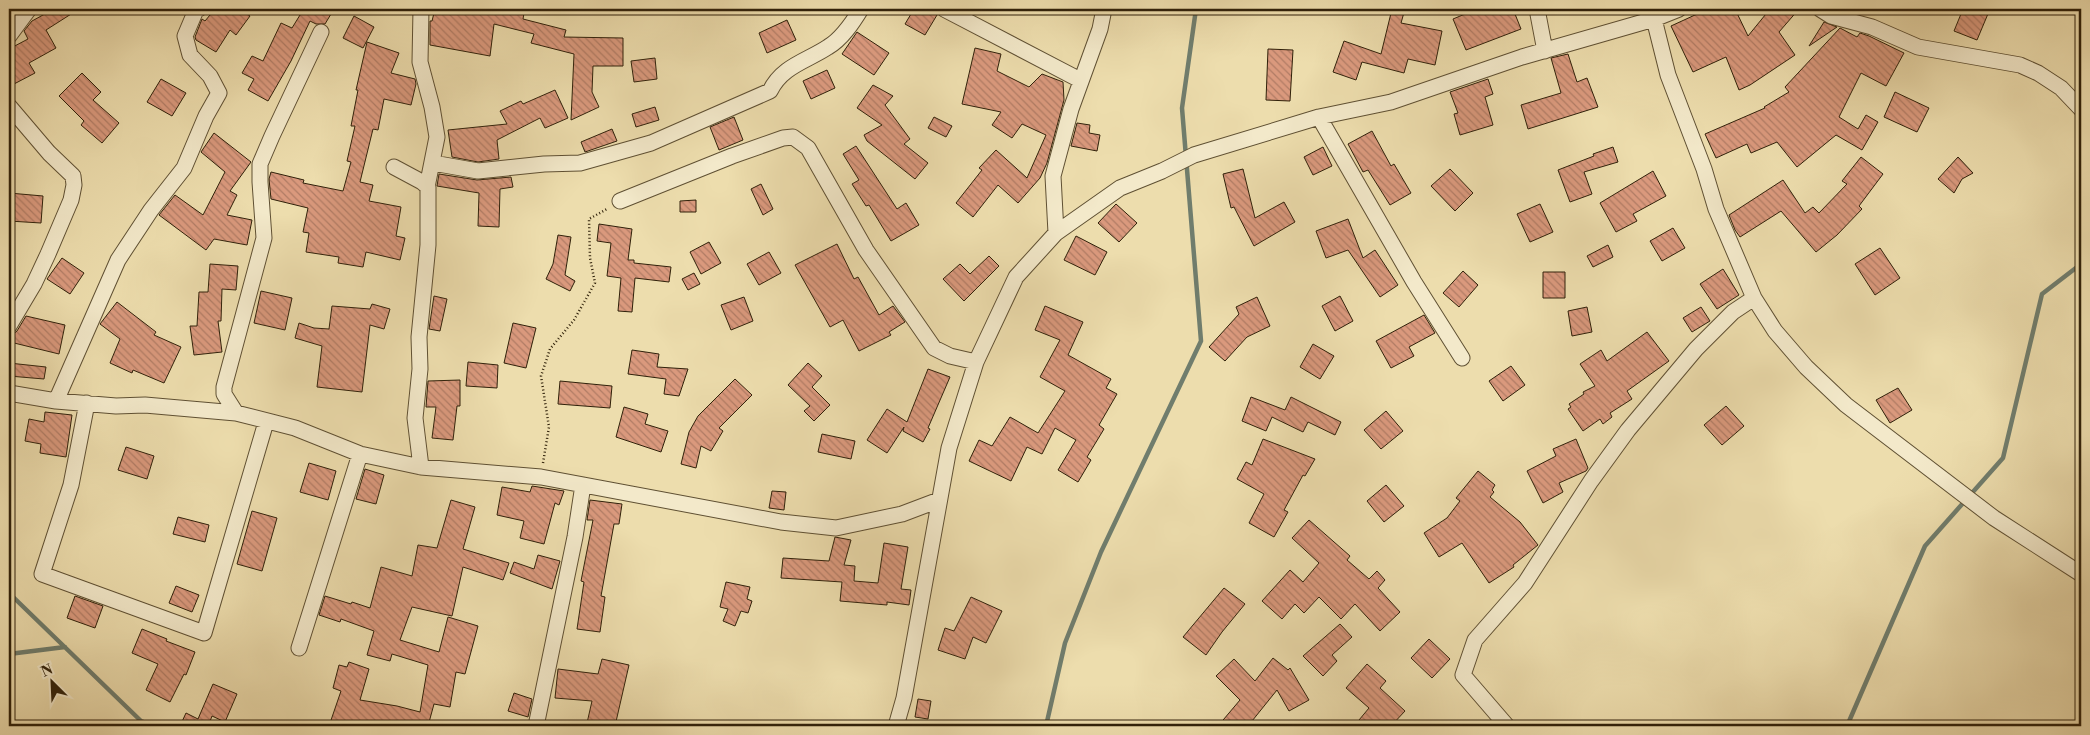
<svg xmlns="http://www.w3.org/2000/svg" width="2090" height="735" viewBox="0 0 2090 735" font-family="'Libre Bodoni',serif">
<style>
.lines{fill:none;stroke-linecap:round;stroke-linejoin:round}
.stream{stroke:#707d6d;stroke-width:4.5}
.building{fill:url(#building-back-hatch);stroke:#30210a}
.minor-casing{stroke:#5f5033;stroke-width:17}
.path{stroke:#30210a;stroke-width:2.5;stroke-dasharray:1 2.5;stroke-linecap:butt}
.minor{stroke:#f3e9ca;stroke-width:15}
</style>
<defs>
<pattern id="building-back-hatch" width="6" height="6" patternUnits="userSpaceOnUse" patternTransform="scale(1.25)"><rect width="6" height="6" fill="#da997d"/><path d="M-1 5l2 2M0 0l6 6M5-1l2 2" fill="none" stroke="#b17c65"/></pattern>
</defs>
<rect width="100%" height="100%" fill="#edddad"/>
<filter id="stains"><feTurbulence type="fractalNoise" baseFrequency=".004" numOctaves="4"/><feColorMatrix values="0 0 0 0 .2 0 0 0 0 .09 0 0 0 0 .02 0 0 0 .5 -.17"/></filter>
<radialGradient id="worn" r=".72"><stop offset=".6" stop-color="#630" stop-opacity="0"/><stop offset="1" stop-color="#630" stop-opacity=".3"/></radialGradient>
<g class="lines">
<path class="stream" d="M9,593L141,721L154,726
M9,654L65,647
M1046,726L1065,643L1101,552L1201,341L1182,108L1196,9
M1847,726L1925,546L2003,458L2042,294L2081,264"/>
</g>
<path class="building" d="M54,9H79L46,30L56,48L29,63L35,73L14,84L9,75V49L28,39L24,31L32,21Z
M215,9H240L250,16L236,35L230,30L216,52L196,40L195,37L202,19L205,21Z
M288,9H334L325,24H316L310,21L291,61L268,101L248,90L254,79L242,73L252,56L263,61L281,23L292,28L300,15Z
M435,9H507L524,13L523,19L566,30L564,37L623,38V66H593L592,92L599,107L571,120L574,54L531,43L534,34L494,24L490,56L430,45V21H432Z
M914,9H935L937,15L925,35L905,24Z
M1392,9H1405L1401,23L1442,31L1435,65L1408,59L1404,73L1362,62L1356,80L1333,72L1344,41L1381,54Z
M1477,9H1513L1521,29L1466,50L1453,19Z
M1708,9H1735L1748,36L1770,9H1799L1779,32L1795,55L1750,85L1739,90L1726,57L1693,72L1671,26Z
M1963,9H1990L1977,40L1954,31Z
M354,16L374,27L363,48L343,38Z
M787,20L796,40L767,53L759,33Z
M1824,22L1837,27L1809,46Z
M1840,28L1857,37L1860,33L1869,36L1904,53L1886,86L1861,73L1839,117L1858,129L1866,115L1878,122L1862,150L1836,135L1797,167L1777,142L1751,153L1747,144L1716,158L1705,134L1765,108L1764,107L1789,92L1785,87Z
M857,32L889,53L874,75L842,54Z
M367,42L399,53L391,73L415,79L416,84L411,105L384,99L378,130L373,129L360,182L373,185L369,201L401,207L396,236L405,238L400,260L366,252L363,267L338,263L339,257L306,252L309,233L303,232L308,208L271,199L269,179L271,172L304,180L303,183L343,191L351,162L347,161L355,126H351L358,90H356Z
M975,48L1001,54L997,71L1029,87L1042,74L1063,82L1064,100L1047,163L1040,178L1018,203L998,185L973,217L956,203L982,170L979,168L996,150L1027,178L1046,135L1022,124L1012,138L992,125L1001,112L962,104Z
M1268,49L1293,50L1290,101L1266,100Z
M1568,54L1577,82L1587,78L1598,107L1528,129L1521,105L1561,93L1551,58Z
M655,58L657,79L634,82L631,61Z
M827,70L835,88L811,99L803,81Z
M82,73L101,92L93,100L119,123L102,143L81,125L84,121L59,96Z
M161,79L186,93L172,116L147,102Z
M1488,79L1493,94L1485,97L1493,125L1460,135L1454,114L1458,113L1450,92Z
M873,85L893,96L885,105L910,139L904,144L928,163L915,179L867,141L864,135L882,125L857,108Z
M555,90L568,118L545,128L540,118L497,140L499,159L478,162L452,157L448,130L507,124L500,111L521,101L523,104Z
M1895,92L1929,108L1917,132L1884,117Z
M655,107L659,120L636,127L632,114Z
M734,117L743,140L719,150L710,127Z
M934,117L952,126L946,137L928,128Z
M1077,123L1090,125L1089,133L1100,135L1097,151L1071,146Z
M612,129L617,141L585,152L581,142Z
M1372,131L1391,166L1394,164L1411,193L1390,205L1368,170L1363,172L1348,144Z
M214,133L251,162L230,191L237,195L227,215L252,220L247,245L214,239L206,250L159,215L175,195L203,215L225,172L201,152Z
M856,146L897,209L906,203L919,225L891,241L869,205L866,206L852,184L859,180L843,154Z
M1323,147L1332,166L1313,175L1304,157Z
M1613,147L1618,162L1584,172L1592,194L1570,202L1558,170L1594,156L1593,154Z
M1861,157L1883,174L1859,206L1862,209L1837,235L1816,252L1781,211L1740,237L1735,230L1729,215L1783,180L1805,213L1813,207L1819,213L1847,184L1842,181Z
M1958,157L1973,173L1962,179L1954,193L1938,179Z
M1243,169L1255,218L1284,202L1295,222L1254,246L1234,207L1231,208L1223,174Z
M1450,169L1473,193L1455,211L1431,186Z
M1653,171L1666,196L1633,214L1637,221L1616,232L1600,203Z
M439,174L477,180L511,177L513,187L500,189L499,227L478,226L479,193L437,186Z
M761,184L773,209L763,215L751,189Z
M9,193L43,196L41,223L9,221Z
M696,200V212H680V201Z
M1116,204L1137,223L1119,242L1098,223Z
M1540,204L1553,232L1530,242L1517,214Z
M1348,219L1363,258L1375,250L1398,285L1380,297L1348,250L1326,258L1316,231Z
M599,224L632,229L628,260H634V263L671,267L669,282L635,278L632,312L618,311L621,278L607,276L611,243L597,241Z
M1673,228L1685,248L1662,261L1650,241Z
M558,235L571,237L565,275L575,281L570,291L546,279L553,264Z
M1076,236L1107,252L1095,275L1064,260Z
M709,242L721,263L701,274L690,252Z
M837,244L854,279L858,277L879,315L893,306L905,322L889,332L891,335L859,351L843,320L830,327L795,265Z
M1608,245L1613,257L1593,267L1587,256Z
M1880,248L1900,278L1875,295L1855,264Z
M769,252L781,273L759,285L747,264Z
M989,256L999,266L964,301L943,279L960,264L970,274Z
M62,258L84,273L70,294L47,279Z
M210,264L238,266L236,290L222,289L221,321H218L222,352L194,355L190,326H197L199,292H208Z
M1723,269L1739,295L1717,309L1700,284Z
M1463,271L1478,285L1459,307L1443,293Z
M1543,272H1565V298H1543Z
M694,273L700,284L688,290L682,279Z
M261,291L292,298L285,330L254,323Z
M434,296L447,299L440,331L429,329Z
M1340,296L1353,321L1335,331L1322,306Z
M744,297L753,321L731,330L721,305Z
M1257,297L1270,326L1247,337L1225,361L1209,347L1239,314L1236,307Z
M117,302L156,332L154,335L181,347L164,383L133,370L132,373L110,363L120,339L100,324Z
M372,304L390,309L384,329L370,325L362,392L317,387L322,346L295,338L299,323L314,328L329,329L332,306L370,309Z
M1045,306L1083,322L1068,355L1111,379L1106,388L1117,394L1099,425L1104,429L1087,457L1091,460L1078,482L1058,470L1076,440L1055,428L1042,454L1027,447L1011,481L969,461L979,440L992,446L1010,417L1038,433L1065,391L1040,377L1060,340L1035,330Z
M1587,307L1592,332L1572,336L1568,311Z
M1701,307L1710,321L1692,332L1683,318Z
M1424,315L1435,333L1409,347L1414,356L1391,368L1376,341Z
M26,316L65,325L59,354L10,342L12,335L17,331Z
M513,323L536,328L526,368L504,363Z
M1647,332L1669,361L1627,391L1632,399L1610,413L1612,417L1603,424L1600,419L1583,431L1568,409L1571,407L1569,404L1584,394L1583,392L1595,386L1580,364L1601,350L1607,361Z
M1313,344L1334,356L1320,379L1300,367Z
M632,350L659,354L657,367L688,369L679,396L664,394L666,379L628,374Z
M468,362L498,365L497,388L466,386Z
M9,363L46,367L44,379L9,376Z
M808,363L822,376L812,387L830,405L814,421L804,411L810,406L788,385Z
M1511,366L1525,385L1503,401L1489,381Z
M928,369L950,377L928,428L930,429L923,442L903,431L904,427L887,453L867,440L887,409L907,422Z
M735,379L752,395L719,428L723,431L711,451L701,446L696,468L681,464L689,432L698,416Z
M460,380V406H457L453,440L432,438L436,407H426L428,381Z
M560,381L612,386L610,408L558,404Z
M1898,388L1912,410L1890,423L1876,400Z
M1251,397L1285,410L1291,397L1341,422L1335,435L1308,422L1303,432L1272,417L1266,431L1242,421Z
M1726,406L1744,426L1722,445L1704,425Z
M624,407L648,414L645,424L668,431L661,452L616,437Z
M1386,411L1403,431L1381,449L1364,430Z
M45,412L72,415L66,457L40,453L41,444L25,441L29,419L44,422Z
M822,434L855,441L851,459L818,452Z
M1263,439L1315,459L1305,476L1303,475L1284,510L1288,512L1274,537L1249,523L1264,494L1237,479L1246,462L1252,465Z
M1576,439L1588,468L1586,471L1559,483L1563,492L1543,503L1527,471L1556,456L1553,449Z
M126,447L154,456L147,479L118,470Z
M309,463L336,471L328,500L300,492Z
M365,469L384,475L376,504L356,499Z
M1478,471L1495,485L1492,490L1494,492L1490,497L1520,522L1538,545L1513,565L1514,567L1489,583L1462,543L1439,557L1424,533L1447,518L1460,501L1456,498Z
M1386,485L1404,506L1384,522L1367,501Z
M532,486L564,491L559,505L555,503L544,544L520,538L524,521L497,515L502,487L530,492Z
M772,491L786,492L784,510L769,508Z
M451,500L475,507L463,549L509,563L503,580L463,567L452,616L412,607L400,640L439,652L448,617L478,626L465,674L456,672L450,707L434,704L428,726H329L341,691L333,688L339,665L347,667L349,662L369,669L360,700L397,706L420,712L428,665L392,654L390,661L367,655L374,631L341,619L340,622L319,615L325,596L351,604L352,602L370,608L381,567L412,576L418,545L437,548Z
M590,500L622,504L619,524H614L601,596L605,597L600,632L577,629L584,582L581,581L593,520H587Z
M252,511L277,518L262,571L237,564Z
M178,517L209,525L205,542L173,534Z
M1309,520L1350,556L1347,560L1369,579L1377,571L1385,580L1378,588L1400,612L1380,631L1355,604L1341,619L1319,597L1304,613L1295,604L1282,619L1262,601L1290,570L1303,582L1319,563L1292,538Z
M835,537L851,540L844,565L855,566L854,581L878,583L884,543L908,547L901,589L911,590L909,605L887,602V605L840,601L842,582L781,578L783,558L829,561Z
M538,555L560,561L552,589L510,573L514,562L534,569Z
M726,582L750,587L747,599L752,601L748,613L741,611L735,626L723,621L728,609L720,607Z
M176,586L199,595L192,612L169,603Z
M1224,588L1245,604L1222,632L1206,655L1183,637Z
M75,596L103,606L95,628L67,618Z
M971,597L1002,611L986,643L973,637L965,659L938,650L945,628L954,631Z
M1340,624L1352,637L1332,655L1337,661L1323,676L1303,656Z
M142,629L167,639L166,641L195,652L186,675L184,674L170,702L146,690L158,664L132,653Z
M1429,639L1450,659L1432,678L1411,658Z
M1273,658L1288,670L1290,668L1309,700L1289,711L1277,690L1248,726H1218L1240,700L1216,676L1234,659L1255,681Z
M602,659L629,665L615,726H599L587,723L592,701L555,698L558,669L598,674Z
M1367,664L1386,681L1380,688L1405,711L1391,726H1354L1369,708L1346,688Z
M213,684L237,694L225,722L212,716L209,724L215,726H180L186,713L198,719Z
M514,693L532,699L528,717L508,711Z
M918,699L931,701L928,719L915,717Z"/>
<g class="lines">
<g class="minor-casing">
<path id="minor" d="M421,9L420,62L432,107L437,137L427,187
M944,9L1080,80
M1537,9L1545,51
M1820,9L1831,16L1872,27L1918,47L2020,65L2038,73L2061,88L2081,109
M1654,19L1668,75L1704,169L1716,209L1754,298L1775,331L1806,367L1846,405L1994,518L2081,574
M9,36L29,9
M9,106L49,153L73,176L74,185L71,200L48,254L34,284L9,326
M1319,117L1414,282L1462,358
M433,163L478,171L544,164L580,163L651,143L770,91C782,66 807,61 828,47C842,39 853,22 861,9
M394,167L422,182L428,187V245L419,337L420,369L415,418L421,467
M620,201L732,156L783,138L793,137L808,148L866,250L934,348L950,356L976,362
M1056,233L1053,176L1071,109L1100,29L1104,9
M9,393L56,401L116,406L145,405L236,413L295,428L360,454L421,467L541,477L781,522L836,528L902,514L939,500
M56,401L118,260L151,210L184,168L206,116L219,93L210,76L190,55L185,36L196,10L199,9
M87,403L71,485L42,574L204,633L266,422
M236,413L224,394V387L264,238L260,182V164L272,136L321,32
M299,648L360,454
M536,726L575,537L583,485
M896,726L904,698L949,448L976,362L1016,277L1056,233L1120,188L1162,171L1194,155L1319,117L1391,102L1522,57L1654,19L1679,9
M1507,726L1463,675L1475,640L1525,583L1591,481L1628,430L1696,349L1733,312L1754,298"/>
</g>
<path class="path" d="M543,463L549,427L541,376L550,349L574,320L595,283L590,258L589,219L607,209"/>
<use href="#minor" class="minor"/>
</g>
<rect width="2090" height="735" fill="none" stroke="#edddad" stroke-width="30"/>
<rect x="10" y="10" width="2070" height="715" fill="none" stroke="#30210a" stroke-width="2.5"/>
<rect x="15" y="15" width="2060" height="705" fill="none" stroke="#30210a"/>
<g transform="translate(52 682) rotate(336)" stroke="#f3e9ca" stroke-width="4" paint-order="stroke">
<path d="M0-4L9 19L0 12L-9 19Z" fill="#30210a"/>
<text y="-8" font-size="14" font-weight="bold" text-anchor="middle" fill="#30210a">N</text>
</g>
<rect width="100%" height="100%" filter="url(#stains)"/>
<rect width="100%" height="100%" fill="url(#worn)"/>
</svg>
